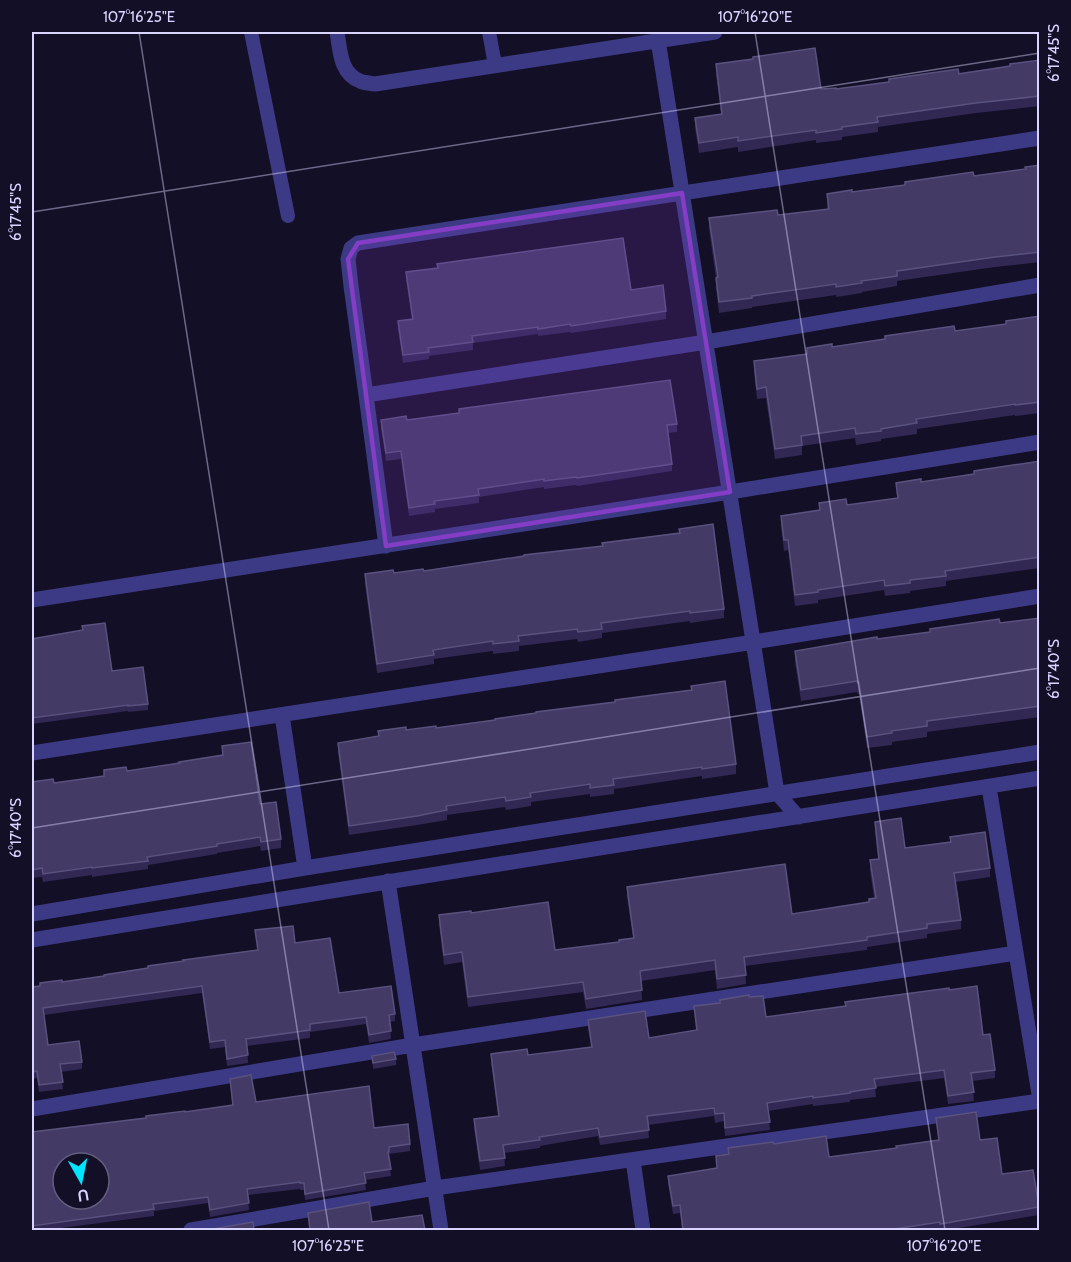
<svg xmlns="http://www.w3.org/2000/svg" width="1071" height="1262" viewBox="0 0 1071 1262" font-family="Cabin,sans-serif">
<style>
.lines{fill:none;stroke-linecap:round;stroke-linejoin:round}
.lane{stroke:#3d3a85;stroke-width:14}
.street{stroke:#3d3a85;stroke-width:15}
.wall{fill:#312854}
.building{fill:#433a66;stroke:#5a527e;stroke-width:1.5;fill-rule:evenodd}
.marked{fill:#843dc5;fill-opacity:0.2;stroke:#843dc5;stroke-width:4.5;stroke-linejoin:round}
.ticks{fill:none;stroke:#d9d4ff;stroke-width:1.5;stroke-opacity:0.45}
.neatline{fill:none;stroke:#d9d4ff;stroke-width:2}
.ticks-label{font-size:15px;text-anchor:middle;fill:#d9d4ff}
</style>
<rect width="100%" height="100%" fill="#130f26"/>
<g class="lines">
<path class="lane" d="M251,32L288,216
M489,32L495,65"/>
<path class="street" d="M337,32C340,49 340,74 360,81C364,83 370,83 375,84L715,32
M658,40L777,793L798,817
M366,395L351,286L348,259L351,248L358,243L1040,138
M386,546L366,395L706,342L1040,285
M32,600L730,492L1040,442
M282,715L305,868
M32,753L754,642L1040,596
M989,787L1040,1100
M388,881L441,1230
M32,914L305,868L1040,752
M32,940L362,886L1040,778
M32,1109L413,1045L1016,953
M633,1160L643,1230
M191,1230L435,1188L1040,1101"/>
</g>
<path class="wall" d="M1040,60V106L976,113L878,127V132L842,137V140L816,143V140L738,152V147L699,153L695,128V118L721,114L716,74V64L821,89H836L1010,66Z
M1040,165V262L995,267L897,281V286L862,292V293L836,297V295L752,307V308L719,313L716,288V278L709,229V218L778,215L827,209V194L852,192L974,176L1025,169Z
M406,272L631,290L666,311V319L571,333L570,332L538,336V334L473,343V350L429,356V359L403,363L398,329V321L412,320L406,280Z
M1040,316V413L1015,416V415L917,429V434L881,439V441L856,445L855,438L802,446V455L775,459L766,398L757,399L754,372V361L807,354V348L832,347L955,331L1006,324Z
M381,420L677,424V432L668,433L672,464V471L577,486L576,485L544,489V487L479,497V503L435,509V512L409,516L401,459L386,461L381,428Z
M1040,461V568L946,581V586L910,591V593L885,596L884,590L818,600V603L795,606L788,550L784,551L781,526V516L819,510V503L847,505L897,498L896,483L921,482L974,474Z
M679,529L724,609V618L690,623V621L602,633V638L578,642L577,639L519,646V651L493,654V651L434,659V664L377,673L365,584V574L424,571L602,546L679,533Z
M1040,618V717L927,732V737L892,742V745L867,748L859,694H858L857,692L801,701L795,662V651Z
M82,626L112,671L148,704V710L128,712V711L32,724V639L82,630Z
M691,686L736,764V774L702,779V776L614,789V794L590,797V794L531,802V806L506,810L505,807L447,815V820L417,825L349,835L338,752V743L378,737V731L436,728L495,720L691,690Z
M222,746L260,804L281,839V848L261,851L260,846L217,853V854L148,865V869L92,877V875L43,882L42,877L32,878V782L54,783L104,776V770L127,771L180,763L222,755Z
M875,822L905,848L950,842V837L990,868V877L956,882L961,920V929L927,934V938L867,947V950L745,966L746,984L717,989L715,970L641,981L642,1000L586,1009L583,992L468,1007L462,962L444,965L439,925V915L471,913L555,950L619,942L633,938L627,897V887L792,914L869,902L874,898L870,870V860L878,859L875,832Z
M255,930L295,943L339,993L395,1014V1021L390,1022L391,1039L369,1043L366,1024L310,1032V1038L247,1046L248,1063L227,1066L225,1047L210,1049L202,993L44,1015L48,1045L82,1062V1069L61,1072L63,1089L39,1092L37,1078L32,1079V987L104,976L257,950Z
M949,990L983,1035L995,1070V1078L972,1081L974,1101L948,1104L944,1078L875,1087L876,1097L850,1100V1102L813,1106V1104L768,1111L770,1130L725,1136L724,1121L715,1123L714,1116L648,1125L649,1138L600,1145L598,1136L540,1146V1148L504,1153L505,1166L480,1170L474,1128V1119L498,1116L491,1062V1054L528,1055L591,1047L588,1028V1020L649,1038L696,1030L694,1006L720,1003L749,997L766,1017L845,1006V1002Z
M372,1056L396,1059V1065L373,1069Z
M230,1079L256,1102L374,1128L410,1144V1151L389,1154V1158L391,1176L365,1180L366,1190L305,1200L304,1190H300V1189L248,1195L249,1210L210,1217L208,1203L154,1211V1216L46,1230H32V1132L146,1118L232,1105Z
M936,1118L980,1140L1002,1174L1039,1207V1215L946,1230H682L680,1213L673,1214L668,1183V1176L716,1169V1156L728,1154V1148L774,1144L829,1157L897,1148L938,1140Z"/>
<path class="building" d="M815,48L821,89L836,88V89L889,82V79L958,69L959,74L1010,66V64L1040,60V96L976,103L877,117L878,122L842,127V129L816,133V130L738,141V137L699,143L695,118L722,114L716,64L753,59V57Z
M1040,165V252L995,257L897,271V276L861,281L862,283L836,287V284L752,296V298L719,302L716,278L718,277L709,218L777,210L778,215L829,209L827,194L852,190V192L905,185V182L973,172L974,176L1026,169L1025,167Z
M623,238L631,290L663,285L666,311L571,326L570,324L538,329V327L472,336L473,342L428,348L429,352L403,355L398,321L413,319L406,272L438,268L437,264Z
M1040,316V402L1015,405V404L916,419L917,423L881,429V431L856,434L855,428L801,436L802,445L775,449L766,387L757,389L754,361L807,354V348L832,344V347L885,339V336L954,326L955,331L1006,324V321Z
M670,380L677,424L667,425L672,464L577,478L576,477L544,481V479L478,489L479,495L434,501L435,504L409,508L401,451L386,453L381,420L406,416L407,420L459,413V409Z
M1040,461V557L945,571L946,576L910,580V583L885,586L884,580L818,590V592L795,595L788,540H784L781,516L820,510L819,503L846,499L847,505L898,498L896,483L921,479V482L974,474V471Z
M713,524L724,609L690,613V611L601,623L602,629L578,632L577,629L518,636L519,641L493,644V641L433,650L434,655L377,664L365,574L393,570L394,573L423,569L424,571L524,556V555L603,546L602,543L680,533L679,529Z
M1040,618V706L927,721V726L891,731L892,733L867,737L859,682L858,683L857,681L801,690L795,651L877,637V639L930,632V629L999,619L1000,623Z
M105,623L112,671L143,667L148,704L128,706V705L32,718V639L83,630L82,626Z
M725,681L736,764L702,769V767L613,779L614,785L590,788V784L530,793L531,797L506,801L505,797L446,806L447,810L417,816L349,826L338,743L379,736L378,731L406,727V730L436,726V728L495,720V719L536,713V712L615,702V700L692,690L691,686Z
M251,742L260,804L276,802L281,839L261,842L260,837L217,844V846L147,857L148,861L92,868V867L43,874L42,868L32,870V782L53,779L54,783L104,776V770L126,767L127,771L180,763L179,762L223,755L222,746Z
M901,818L905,848L951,842L950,837L985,832L990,868L954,873L961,920L927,924V928L867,937V940L744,957L746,975L717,979L715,960L640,971L642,990L586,999L583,982L468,997L462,952L444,955L439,915L471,911V913L548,902L555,950L619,942V940L634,938L627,887L785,864L792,914L869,902V899L876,898L870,860L879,859L875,822Z
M293,926L295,943L330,938L339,993L391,986L395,1014L389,1015L391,1031L369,1035L366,1017L310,1024V1030L246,1039L248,1055L227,1059L225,1040L210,1042L202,986L43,1008L48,1045L79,1041L82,1062L60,1064L63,1082L39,1085L37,1071L32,1072V987L40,986V983L62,980V982L104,976V975L148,968V966L184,961L183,960L258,950L255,930Z
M977,986L983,1035L990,1034L995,1070L971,1073L974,1092L948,1096L944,1070L874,1079L876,1088L850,1092V1093L813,1098V1096L767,1103L770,1122L725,1128L724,1113L715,1114L714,1108L647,1116L649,1130L600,1137L598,1128L539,1137L540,1140L503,1145L505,1158L480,1161L474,1119L499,1116L491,1054L527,1049L528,1055L592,1047L588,1020L645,1011L649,1038L697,1030L694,1006L720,1003V1000L749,995V997L763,996L766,1017L846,1006L845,1002L949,988V990Z
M394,1052L396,1059L373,1063L372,1056Z
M251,1075L256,1102L369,1086L374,1128L408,1124L410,1144L389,1147V1151L388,1152L391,1169L364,1173L366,1183L305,1194L304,1183H300V1182L247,1189L249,1203L210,1210L208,1197L153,1204L154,1209L32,1226V1132L146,1118V1116L185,1111V1112L233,1105L230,1079ZM63,1163H99V1199H63Z
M976,1112L980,1140L997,1138L1002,1174L1033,1170L1039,1207L940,1224V1222L887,1230H683L680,1205L673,1206L668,1176L717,1168L716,1156L729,1154L728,1148L773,1142L774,1144L826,1136L829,1157L897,1148L896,1146L939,1140L936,1118Z
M369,1202L372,1222L422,1215L425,1230H310L308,1213Z
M253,1222L254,1230H213V1229Z"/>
<path class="marked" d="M682,193L730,492L386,546L348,259L358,243Z"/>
<path class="ticks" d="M139,32L329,1230M755,32L945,1230M32,212L1040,53M32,828L1040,668"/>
<rect width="1071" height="1262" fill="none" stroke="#130f26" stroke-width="66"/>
<g transform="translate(81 1181) rotate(171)"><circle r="28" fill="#130f26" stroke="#625e7d" stroke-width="1.5"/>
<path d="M0-4.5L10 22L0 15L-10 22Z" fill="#00e5ff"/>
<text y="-9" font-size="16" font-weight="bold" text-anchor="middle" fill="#d9d4ff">U</text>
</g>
<rect x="33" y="33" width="1005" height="1196" class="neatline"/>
<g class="ticks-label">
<text x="139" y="22">107°16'25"E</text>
<text x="755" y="22">107°16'20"E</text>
<text transform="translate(1054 53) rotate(-90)" y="5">6°17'45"S</text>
<text transform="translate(16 212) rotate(-90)" y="5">6°17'45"S</text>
<text transform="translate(1054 669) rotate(-90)" y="5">6°17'40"S</text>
<text transform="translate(16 828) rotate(-90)" y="5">6°17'40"S</text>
<text x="328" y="1251">107°16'25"E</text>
<text x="944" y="1251">107°16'20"E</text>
</g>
</svg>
